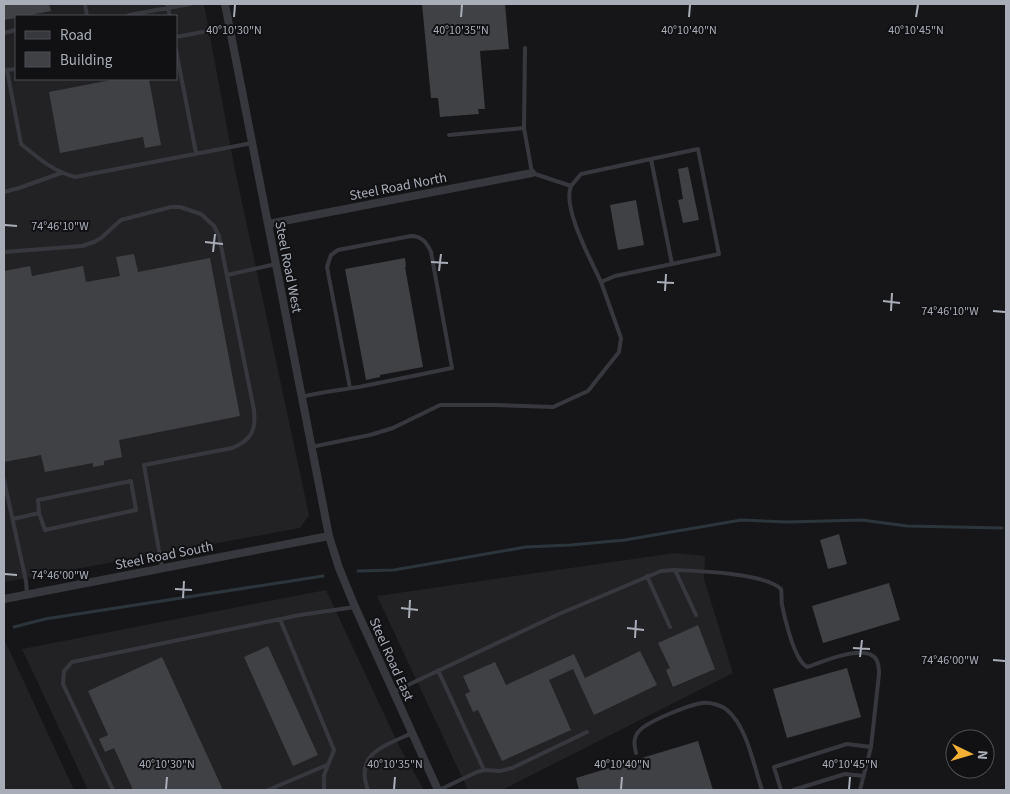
<svg xmlns="http://www.w3.org/2000/svg" width="1010" height="794" viewBox="0 0 1010 794" font-family="'Source Sans 3',sans-serif">
<style>
.built{fill:#222225;fill-rule:evenodd}
.lines{fill:none;stroke-linecap:round;stroke-linejoin:round}
.stream{stroke:#2c353c;stroke-width:3}
.building{fill:#404145}
.lane{stroke:#37383d;stroke-width:4}
.street{stroke:#37383d;stroke-width:8}
.ticks{fill:none;stroke:#a8adb8;stroke-width:2}
.labels{text-anchor:middle;stroke-width:4;stroke-linejoin:round;paint-order:stroke}
.street-label{font-size:14px;fill:#a8adb8;stroke:#111113}
.ticks-label{font-size:12px;text-anchor:middle;fill:#a8adb8;stroke:#111113;stroke-width:4;stroke-linejoin:round;paint-order:stroke}
</style>
<rect width="100%" height="100%" fill="#161618"/>
<path class="built" d="M4,4H204L234,165L309,515L300,528L4,582ZM16,16H176V79H16Z
M675,553L705,556L704,579L733,673L502,790H468L377,596Z
M326,590L401,750L424,790H88L22,649Z
M6,643L74,790H4V644Z"/>
<g class="lines">
<path class="stream" d="M358,571L394,570L526,547L571,545L625,540L741,520L788,522L862,520L907,526L1002,528
M14,627L45,619L323,576"/>
</g>
<path class="building" d="M4,4H49L51,11L25,16H16V18L4,20Z
M422,4H505L509,49L480,51L485,109H478L479,114L440,117L438,98H431Z
M111,79H149L161,145L145,148L143,137L60,153L49,92L111,80Z
M688,167L699,220L683,223L678,200L683,199L678,169Z
M636,200L644,245L618,250L610,205Z
M134,254L138,272L210,258L240,416L119,440L122,457L104,461V465L93,467V463L45,472L41,455L4,462V271L30,266L32,276L83,266L86,282L120,276L116,257Z
M405,258L406,267H405L423,367L380,375V377L366,380L345,269Z
M839,534L847,564L828,569L820,540Z
M889,583L900,620L823,643L812,606Z
M698,625L715,669L673,687L666,670L670,668L658,643Z
M268,646L318,755L293,766L244,657Z
M640,651L657,685L594,715L573,669L549,680L571,730L502,761L478,710L473,712L465,694L470,692L463,676L495,662L506,685L574,654L585,678Z
M162,657L223,790H133L114,748L105,752L99,739L108,735L88,691Z
M847,668L861,717L787,738L773,689Z
M698,741L713,790H579L576,778Z"/>
<g class="lines">
<path class="lane" d="M85,4L87,16
M167,4L170,16
M129,15L190,4
M4,33L16,30
M176,37L229,27
M176,50L196,153
M16,69L7,70L21,144C38,158 53,171 75,177L252,143
M524,128L525,48
M449,135L524,128L532,173L571,186L581,174L651,159L672,264L615,276L601,282C591,260 562,208 571,186
M651,159L698,149L719,254L672,264
M4,192L19,188L61,173
M4,252L82,246L94,242L101,238L121,220L171,207H180L201,214L214,226L219,236L254,410C256,430 252,440 232,448L144,465L162,568
M227,275L276,264
M301,397C320,392 339,390 359,387L452,368L431,252C427,243 422,236 411,236L338,250L331,255L327,267L350,388
M311,447L370,435L393,428L440,405H495L553,407L588,391L619,352L621,338L601,282
M4,480L26,581L27,594
M13,519L39,513L45,530L136,510L131,481L38,500L39,513
M675,570C699,571 764,573 781,589C782,594 781,600 782,605C785,619 794,660 807,667C822,662 865,643 876,659C879,663 879,669 879,674L871,747
M647,576L670,627
M280,619L334,750L324,775V790
M438,670L484,770L477,772L439,790
M393,692L559,614L661,571L675,570L696,615
M636,753C634,744 633,738 639,731C648,721 689,705 702,703C710,702 721,705 727,710C747,726 754,767 762,790
M484,770L500,771L512,768L587,732
M113,790L63,684L64,671L72,662L300,615L355,607
M268,790L327,765
M368,790C354,753 385,746 412,733
M781,790L774,767L847,744L871,747L860,790
M793,790L845,774L864,776"/>
<path class="street" d="M225,4L329,536L339,568L355,607L438,790
M268,224L532,173
M4,599L329,536"/>
</g>
<path class="ticks" d="M234,17L235,5M461,17L462,5M689,17L690,5M916,17L918,5M5,225L17,226M205,242L223,244M213,252L215,234M431,262L448,263M439,271L441,254M657,282L674,283M665,291L666,274M883,301L900,303M891,311L892,293M993,311L1005,312M5,574L17,575M175,589L192,590M183,598L184,581M401,608L418,610M409,618L410,600M627,628L644,630M635,638L636,620M853,648L870,649M860,657L862,640M993,660L1005,661M166,789L167,777M394,789L395,777M621,789L622,777M849,789L850,777"/>
<g class="labels">
<g class="street-label">
<text transform="translate(398 186) rotate(-11)" y="5">Steel Road North</text>
<text transform="translate(289 267) rotate(79)" y="5">Steel Road West</text>
<text transform="translate(164 555) rotate(-11)" y="5">Steel Road South</text>
<text transform="translate(392 659) rotate(66)" y="5">Steel Road East</text>
</g>
</g>
<g class="ticks-label">
<text x="234" y="34">40°10'30"N</text>
<text x="461" y="34">40°10'35"N</text>
<text x="689" y="34">40°10'40"N</text>
<text x="916" y="34">40°10'45"N</text>
<text x="60" y="230">74°46'10"W</text>
<text x="950" y="315">74°46'10"W</text>
<text x="60" y="579">74°46'00"W</text>
<text x="950" y="664">74°46'00"W</text>
<text x="167" y="768">40°10'30"N</text>
<text x="395" y="768">40°10'35"N</text>
<text x="622" y="768">40°10'40"N</text>
<text x="850" y="768">40°10'45"N</text>
</g>
<rect width="1010" height="794" fill="none" stroke="#a8adb8" stroke-width="10"/>
<rect x="15" y="15" width="162" height="65" fill="#111113" stroke="#4d4f55"/>
<rect x="25" y="31" width="25" height="8" fill="#37383d" stroke="#4d4f55"/>
<text x="60" y="40" font-size="15" fill="#a8adb8">Road</text>
<rect x="25" y="52" width="25" height="15" fill="#404145" stroke="#4d4f55"/>
<text x="60" y="65" font-size="15" fill="#a8adb8">Building</text>
<g transform="translate(970 754) rotate(95)"><circle r="24" fill="#111113" stroke="#4d4f55"/>
<path d="M0-4L9 19L0 12L-9 19Z" fill="#f2b134"/>
<text y="-8" font-size="14" font-weight="bold" text-anchor="middle" fill="#a8adb8">N</text>
</g>
</svg>
